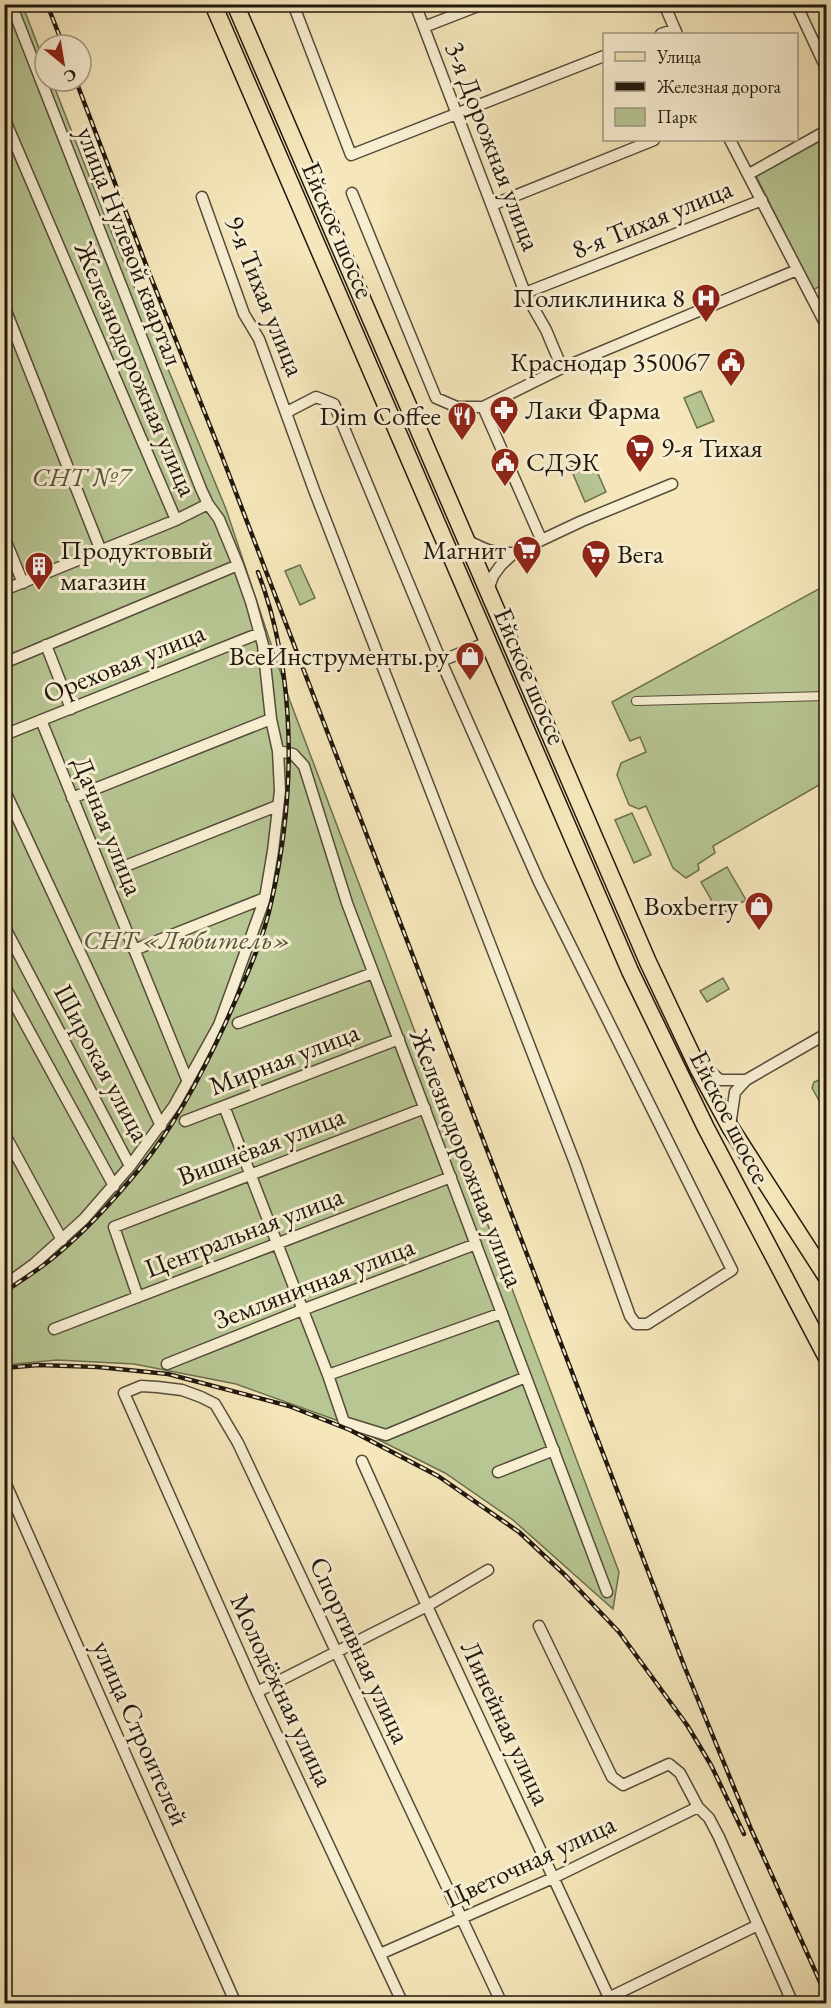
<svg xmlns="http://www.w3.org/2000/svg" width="831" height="2008" viewBox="0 0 831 2008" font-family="'EB Garamond',serif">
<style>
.green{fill:#b7c693;stroke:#6c6f50;stroke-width:1.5}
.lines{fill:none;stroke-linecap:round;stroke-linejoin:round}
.pedestrian-casing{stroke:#554c39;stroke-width:10}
.minor-casing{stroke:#554c39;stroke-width:13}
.primary-casing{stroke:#20180e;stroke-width:19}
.pedestrian{stroke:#f8efd3;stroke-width:8}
.minor{stroke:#f8efd3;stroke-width:10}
.primary{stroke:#f5e7bb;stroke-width:16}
.rail-casing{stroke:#20180e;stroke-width:4.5}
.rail{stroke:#f8efd3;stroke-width:2;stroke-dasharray:7;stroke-linecap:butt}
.labels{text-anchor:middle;stroke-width:6;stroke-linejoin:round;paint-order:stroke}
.street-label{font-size:27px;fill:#20180e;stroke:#f8efd3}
.poi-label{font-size:27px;fill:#20180e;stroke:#f8efd3;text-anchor:end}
.park-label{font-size:27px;font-style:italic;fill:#55553d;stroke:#f8efd3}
</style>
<rect width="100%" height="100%" fill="#f5e7bb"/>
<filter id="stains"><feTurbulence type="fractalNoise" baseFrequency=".00333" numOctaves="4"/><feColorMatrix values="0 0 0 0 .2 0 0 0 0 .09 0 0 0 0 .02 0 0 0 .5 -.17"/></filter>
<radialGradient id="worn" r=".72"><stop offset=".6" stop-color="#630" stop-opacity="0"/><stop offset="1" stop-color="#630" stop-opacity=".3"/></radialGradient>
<path class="green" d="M22,4L45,64V81H52L106,219L226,509L290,701L619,1572L613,1609L513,1520L445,1473L347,1424L236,1384L134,1364L57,1360L5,1365L4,5Z
M826,136V283L813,290L756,176Z
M701,391L714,421L697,428L684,398Z
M591,458L606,492L585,502L570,467Z
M300,565L315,598L300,605L285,571Z
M826,585V781L713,846L715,853L698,864L699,870L686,878L673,868L646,806L639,809L629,805L617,775L621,763L646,752L640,737L630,741L612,702Z
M632,813L651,855L634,863L615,820Z
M727,867L746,900L720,915L701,882Z
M723,978L729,989L707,1002L700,991Z
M821,1079L826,1080V1113L812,1088L814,1082Z"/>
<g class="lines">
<g class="pedestrian-casing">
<path id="pedestrian" d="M636,701L826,696"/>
</g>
<g class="minor-casing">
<path id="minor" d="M293,4L351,155L604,56
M415,4L525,293L546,330L562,368
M664,4L677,34
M796,4L826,68
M424,27L483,4
M661,34L675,29
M4,118L176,520
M730,140L826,325
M749,174L826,131
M352,193L436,398L457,407H483L562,368L797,270
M202,197L244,314L259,339L314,490L575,1163L630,1316L636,1324H647L732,1270L539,882L441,661L334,404L316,397L287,412
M492,205L654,140
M525,293L762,200
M4,306L101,551
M483,407L541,539
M4,537L23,583
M467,540C485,550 493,553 514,553
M4,590L176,520L208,504
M488,590L493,576L501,565L514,553L582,521L672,484
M46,645L71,709
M441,661L488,642
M4,663L238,565
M41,720L188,1082
M4,735L260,633
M278,751L293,754L304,766L347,903L607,1592
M4,789L161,1126
M72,798L271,719
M128,865L277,806
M4,926L130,1166
M134,950L265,898
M4,985L114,1186
M238,1023L373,973
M699,1062L720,1080H746
M224,1106L328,1375L344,1422L386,1435L526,1377
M185,1121L399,1039
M730,1126L735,1092L746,1080L826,1034
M4,1133L62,1240
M4,1286L34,1264L84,1219L130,1166L174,1106L219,1025L265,898L273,851L280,791L278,751L271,719L263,645L251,602L238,565L219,519L208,504L201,489L11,4
M138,1297L114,1227L425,1108
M54,1329L451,1177
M167,1364L302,1310L476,1244
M328,1375L502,1313
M362,1461L427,1606L612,2004
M498,1472L554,1450
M4,1480L236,2004
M539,1626L612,1777L623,1785L669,1764L680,1773L698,1807L709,1818L719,1837L793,2004
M257,1692L427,1606L488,1570
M380,1954L553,1878L698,1807
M403,2004L257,1692L124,1393L141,1386L157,1387L182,1390L201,1397L215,1404L238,1443L502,2004
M596,2004L758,1925"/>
</g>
<g class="primary-casing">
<path id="primary" d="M213,4L630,971L706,1128L826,1356
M235,4L648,962L699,1070L730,1127L826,1276"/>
</g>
<use href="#pedestrian" class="pedestrian"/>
<use href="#minor" class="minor"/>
<use href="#primary" class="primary"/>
<g class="rail-casing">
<path id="rail" d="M47,4L63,45
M76,81L148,270L220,451L685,1668L751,1829L826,1995
M4,1292C19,1282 35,1272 49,1261C83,1234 114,1200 141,1167C176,1124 203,1072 226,1022C243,983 262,945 271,903C296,796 297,675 258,572
M4,1368L38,1365L98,1367L168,1374L289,1406L350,1430L438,1476L519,1532L566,1576L619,1632L687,1725L711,1765L744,1834"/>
</g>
<use href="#rail" class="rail"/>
</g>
<defs>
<g id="hospital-pin" transform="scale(1.5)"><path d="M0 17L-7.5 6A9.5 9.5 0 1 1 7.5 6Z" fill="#8f2418" stroke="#f8efd3"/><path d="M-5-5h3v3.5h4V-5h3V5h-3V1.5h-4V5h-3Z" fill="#fff"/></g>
<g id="civic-pin" transform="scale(1.5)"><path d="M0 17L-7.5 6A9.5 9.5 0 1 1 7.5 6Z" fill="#8f2418" stroke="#f8efd3"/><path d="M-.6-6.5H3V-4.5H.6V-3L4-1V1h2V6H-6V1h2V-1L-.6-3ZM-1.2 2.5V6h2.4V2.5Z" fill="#fff"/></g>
<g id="pharmacy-pin" transform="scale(1.5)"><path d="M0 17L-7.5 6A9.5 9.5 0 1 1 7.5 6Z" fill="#8f2418" stroke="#f8efd3"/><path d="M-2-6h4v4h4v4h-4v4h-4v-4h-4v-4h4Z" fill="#fff"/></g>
<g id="restaurant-pin" transform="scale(1.5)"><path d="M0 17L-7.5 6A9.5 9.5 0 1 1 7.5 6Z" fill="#8f2418" stroke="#f8efd3"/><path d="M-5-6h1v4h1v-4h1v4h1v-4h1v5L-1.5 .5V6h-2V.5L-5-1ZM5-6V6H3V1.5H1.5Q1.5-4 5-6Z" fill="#fff"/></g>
<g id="supermarket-pin" transform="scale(1.5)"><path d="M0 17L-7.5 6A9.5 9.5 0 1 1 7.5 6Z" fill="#8f2418" stroke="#f8efd3"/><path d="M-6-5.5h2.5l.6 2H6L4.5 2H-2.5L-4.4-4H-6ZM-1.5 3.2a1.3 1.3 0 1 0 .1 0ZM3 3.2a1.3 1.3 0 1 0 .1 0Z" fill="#fff"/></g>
<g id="building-pin" transform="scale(1.5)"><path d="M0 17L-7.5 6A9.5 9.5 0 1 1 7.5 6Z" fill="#8f2418" stroke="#f8efd3"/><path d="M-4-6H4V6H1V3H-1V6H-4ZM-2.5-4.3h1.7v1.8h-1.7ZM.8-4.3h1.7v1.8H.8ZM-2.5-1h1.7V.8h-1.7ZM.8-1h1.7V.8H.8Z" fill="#fff"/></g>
<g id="shop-pin" transform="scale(1.5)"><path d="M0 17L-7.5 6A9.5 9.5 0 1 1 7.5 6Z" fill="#8f2418" stroke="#f8efd3"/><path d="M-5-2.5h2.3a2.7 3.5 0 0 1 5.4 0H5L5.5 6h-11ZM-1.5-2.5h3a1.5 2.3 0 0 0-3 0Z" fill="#fff"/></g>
</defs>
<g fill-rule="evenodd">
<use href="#hospital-pin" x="706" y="298"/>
<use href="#civic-pin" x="731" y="362"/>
<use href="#pharmacy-pin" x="504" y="410"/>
<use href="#restaurant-pin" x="462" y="416"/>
<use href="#supermarket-pin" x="640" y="448"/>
<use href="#civic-pin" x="505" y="462"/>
<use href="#supermarket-pin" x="527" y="550"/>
<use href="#supermarket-pin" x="596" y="554"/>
<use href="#building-pin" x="39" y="566"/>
<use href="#shop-pin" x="470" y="656"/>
<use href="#shop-pin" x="759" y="906"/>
</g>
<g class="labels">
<g class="street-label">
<text transform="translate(493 146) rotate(69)" y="9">3-я Дорожная улица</text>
<text transform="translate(652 219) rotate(-22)" y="9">8-я Тихая улица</text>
<text transform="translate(338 230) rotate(67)" y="9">Ейское шоссе</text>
<text transform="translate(130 246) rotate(69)" y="9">улица Нулевой квартал</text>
<text transform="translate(265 296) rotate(68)" y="9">9-я Тихая улица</text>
<text transform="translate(136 369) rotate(67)" y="9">Железнодорожная улица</text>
<text transform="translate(124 663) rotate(-22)" y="9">Ореховая улица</text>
<text transform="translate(530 676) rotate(67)" y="9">Ейское шоссе</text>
<text transform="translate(108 826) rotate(68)" y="9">Дачная улица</text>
<text transform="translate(284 1059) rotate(-21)" y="9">Мирная улица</text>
<text transform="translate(102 1063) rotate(62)" y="9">Широкая улица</text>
<text transform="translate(730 1117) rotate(63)" y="9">Ейское шоссе</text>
<text transform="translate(261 1146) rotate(-21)" y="9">Вишнёвая улица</text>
<text transform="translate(467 1158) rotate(69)" y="9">Железнодорожная улица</text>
<text transform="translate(244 1232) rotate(-21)" y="9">Центральная улица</text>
<text transform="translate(314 1283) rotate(-21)" y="9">Земляничная улица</text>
<text transform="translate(360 1650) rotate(65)" y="9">Спортивная улица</text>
<text transform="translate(282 1690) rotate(65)" y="9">Молодёжная улица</text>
<text transform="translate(506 1723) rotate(65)" y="9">Линейная улица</text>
<text transform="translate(141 1733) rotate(66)" y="9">улица Строителей</text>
<text transform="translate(530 1861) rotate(-25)" y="9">Цветочная улица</text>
</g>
<g class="poi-label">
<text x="685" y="307">Поликлиника 8</text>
<text x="710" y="371">Краснодар 350067</text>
<text x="525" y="419" text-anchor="start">Лаки Фарма</text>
<text x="441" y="425">Dim Coffee</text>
<text x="661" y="457" text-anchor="start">9-я Тихая</text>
<text x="526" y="471" text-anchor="start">СДЭК</text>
<text x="60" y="559" text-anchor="start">Продуктовый<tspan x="60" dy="31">магазин</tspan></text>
<text x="506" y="559">Магнит</text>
<text x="617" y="563" text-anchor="start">Вега</text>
<text x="449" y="665">ВсеИнструменты.ру</text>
<text x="738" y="915">Boxberry</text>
</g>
<g class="park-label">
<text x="81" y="486">СНТ №7</text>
<text x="187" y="949">СНТ «Любитель»</text>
</g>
</g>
<rect width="831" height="2008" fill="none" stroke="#f5e7bb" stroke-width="24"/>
<rect x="6" y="6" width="819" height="1996" fill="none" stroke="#20180e" stroke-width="3"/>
<rect x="12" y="12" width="807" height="1984" fill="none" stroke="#20180e" stroke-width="1.5"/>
<rect x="603" y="33" width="195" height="108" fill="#f8efd3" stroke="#a29984" stroke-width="1.5"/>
<rect x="615" y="52" width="30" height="9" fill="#f5e7bb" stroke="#a29984" stroke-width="1.5"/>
<text x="657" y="63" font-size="18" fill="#20180e">Улица</text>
<rect x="615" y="82" width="30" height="9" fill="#20180e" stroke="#a29984" stroke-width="1.5"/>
<text x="657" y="93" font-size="18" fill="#20180e">Железная дорога</text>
<rect x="615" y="108" width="30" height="18" fill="#b7c693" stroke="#a29984" stroke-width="1.5"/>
<text x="657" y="123" font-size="18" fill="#20180e">Парк</text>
<g transform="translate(63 63) rotate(150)"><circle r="28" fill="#f8efd3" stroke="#a29984" stroke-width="1.5"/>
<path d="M0-4.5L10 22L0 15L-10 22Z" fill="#8f2418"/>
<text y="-9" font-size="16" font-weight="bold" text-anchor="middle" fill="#20180e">С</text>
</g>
<rect width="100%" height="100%" filter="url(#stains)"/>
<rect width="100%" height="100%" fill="url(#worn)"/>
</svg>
